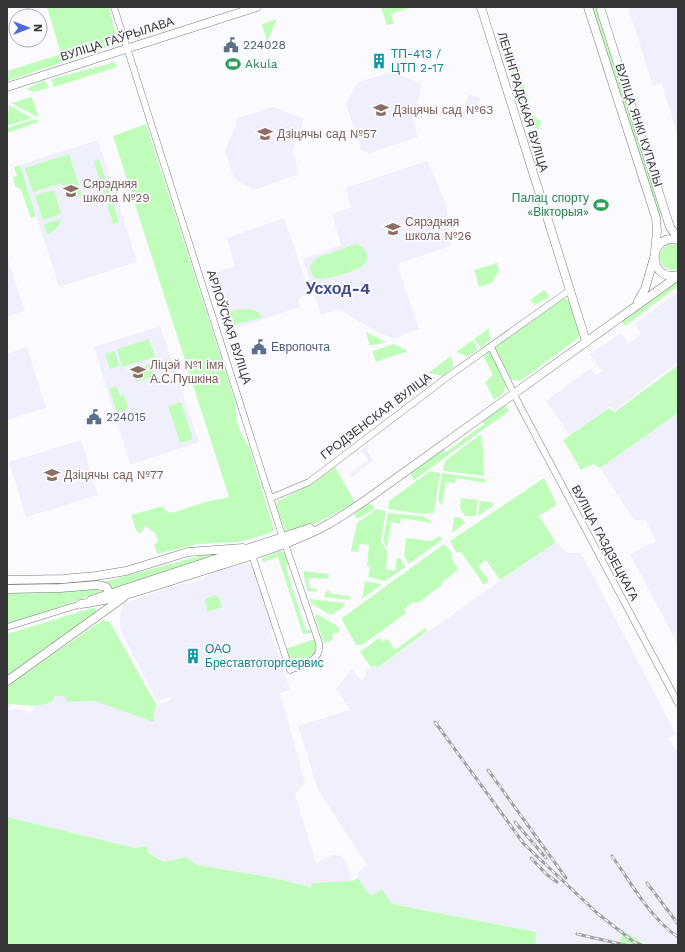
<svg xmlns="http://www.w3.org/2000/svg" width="685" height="952" viewBox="0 0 685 952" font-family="'Work Sans',sans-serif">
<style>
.built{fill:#eff0fb}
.green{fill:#c0fdbb}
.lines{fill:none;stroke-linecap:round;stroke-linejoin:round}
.minor-casing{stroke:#7a7a7e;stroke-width:7}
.major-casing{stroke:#7a7a7e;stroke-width:9}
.minor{stroke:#fff;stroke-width:6}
.major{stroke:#fff;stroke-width:8}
.rail-casing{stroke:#a0a0a3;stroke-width:3}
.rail{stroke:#fbfbff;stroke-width:1.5;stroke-dasharray:4.5;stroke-linecap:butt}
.labels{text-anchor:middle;stroke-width:3.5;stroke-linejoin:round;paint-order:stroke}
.street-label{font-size:12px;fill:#363638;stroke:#fbfbff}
.service-label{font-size:12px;fill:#4e5e75;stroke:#fbfbff;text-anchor:start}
.culture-label{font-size:12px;fill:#0d838f;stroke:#fbfbff;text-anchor:start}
.leisure-label{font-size:12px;fill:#27864d;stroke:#fbfbff;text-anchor:start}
.education-label{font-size:12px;fill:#785e54;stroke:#fbfbff;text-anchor:start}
.district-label{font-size:16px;font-weight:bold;fill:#3f4e8a;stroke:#fbfbff}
</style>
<rect width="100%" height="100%" fill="#fbfbff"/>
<path class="built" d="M628,7H678V135L664,93L665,92L662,84L653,86Z
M391,72L421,83L422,88L412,116L418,137L370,153L361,150L346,104L358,82Z
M469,94L481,98L478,106L471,104L466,118L460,121L458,117L461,116Z
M273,107L304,119L293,150L299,174L254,190L234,178L225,151L238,118Z
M98,140L137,262L59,287L20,165Z
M427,161L446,203L451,246L397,264L419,329L393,339L365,325L339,309L321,315L303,259L341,245L332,214L351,207L345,188Z
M284,218L310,293L302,296L298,300L300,307L230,330L211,274L235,266L227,238Z
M7,256L25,311L7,317Z
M678,292V362L614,411L610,406L570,435L546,401L591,368L595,375L602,371L590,354L621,333L628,344L641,334L635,324Z
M160,326L199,442L130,465L94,347Z
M27,347L46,408L7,420V354Z
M678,413V645L630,554L656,541L646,520H634L600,468Z
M81,440L98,495L26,517L9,462Z
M366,446L369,449L367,451L373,460L351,478L349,475L368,460L361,450Z
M556,541L563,550L570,553H581L676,734L668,738L678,753V945H645L626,932L620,938L619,945H541L534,943L535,932L392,904L368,893L358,878L357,873L367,865L318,790L298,726L350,710L336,688L352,669L361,681L367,674L365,671L375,665L377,668Z
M249,562V565L252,564L273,630L270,631L290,690L280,693L305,783L295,794L316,863L333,855L342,856L346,861L352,881L313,883L311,887L268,877L198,865L186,857L164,862L149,854L147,846L136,848L7,817L8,710L21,709L30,713L36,706L52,702L55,696H66L67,702L95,701L111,706L154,710L157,706L171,700L170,697L157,701L120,629V615L123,604L179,584H189L202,580L206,576L228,567Z"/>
<path class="green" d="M47,7H109L117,38L115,45L7,81V71L61,54Z
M381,7H409V8L391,14L394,23L387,25Z
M592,7H596L662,214L658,215Z
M277,19L267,42L262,24Z
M507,32L534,117L542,122L538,130L528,121L499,34Z
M115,62L117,67L54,87L51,79Z
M45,80L49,88L33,92L26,89Z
M32,97L39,118L11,103Z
M9,105L32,118L7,126Z
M35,119L39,122L7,133V128Z
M146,124L236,404C235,420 239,433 249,446L274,530L271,533L239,542L198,544L157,554L154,544L158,542L156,534L146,526L140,534L136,530L131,515L163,506L165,510L171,513L206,502L229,497L113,136Z
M69,154L82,195L67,199L62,183L33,192L25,168Z
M99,159L119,222L113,224L94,161Z
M20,165L36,216L31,218L21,190L15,186L13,177L17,176L14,167Z
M54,190L61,214L43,220L35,195Z
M61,219C59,227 54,232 47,234L44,224Z
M355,244C366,246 373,260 361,267C351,272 322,283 313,277L310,266L317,258Z
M669,244L678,245V269C660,275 652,252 669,244Z
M497,263L499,270L492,283L479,287L474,270Z
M678,278V286L625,326L621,320Z
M544,290L548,293L549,297L535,305L530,300Z
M563,298L569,300L579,334L577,339L520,381L511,380L494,347Z
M234,310C244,310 258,306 262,318L231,325L228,312Z
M489,328V341L481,348L474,339Z
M366,332L386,342L370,346Z
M149,339L155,357L122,367L117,349Z
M473,340L478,349L467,357L456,352Z
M394,344L408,351L376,362L372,351Z
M490,350L506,384L504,393L494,400L485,382L493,375L483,356Z
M115,351L119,366L110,369L105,354Z
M451,356L454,367L443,376L428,373Z
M151,364L155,376L136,382L132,370Z
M678,365V413L600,468L593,464L581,470L563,440L609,408L615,412Z
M116,386L120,396L124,395L128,406L126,410L117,413L109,389Z
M181,402L193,439L180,443L168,406Z
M505,405L509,411L414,480L411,476V473L443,449L446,452L484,424L482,421Z
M481,434L483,449L484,476L443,471L445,461Z
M335,467L355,502C334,515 313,526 289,533L285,530L276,506L278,501L312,484Z
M430,471L440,473L434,513L422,514L388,509L389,501Z
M442,473L485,479V483L456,478L455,483L446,482L442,506L438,500Z
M544,478L557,505L539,516L556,542L500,580L486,560L478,566L489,581L484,585L461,552L457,553L450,541Z
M461,498L478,500L476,516H465L460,508Z
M480,501L492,502L494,505L478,516Z
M368,504L373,505L375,509L357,519L354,514Z
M377,509L386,511L381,541L388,553L386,569L395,571L397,558H400L406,567L385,581L368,577L370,567L367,566L369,545L359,544L358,552L351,551L357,523Z
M388,513L422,516L431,521V523L401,518L400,524L391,522L387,548L383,541Z
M454,517L461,518L465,523L452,533Z
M440,536L442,540L409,564L404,556L406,538L431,541Z
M444,544L453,554L451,557L458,570L441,583L442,585L416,604L414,602L404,609L406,613L362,645H356L343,622L342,618Z
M280,551L284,552L288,564L286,567L306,631L312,629L311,633L303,634L278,557L263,562L262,558Z
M234,554L111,589L63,585L107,581L203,555Z
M304,571L329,574L328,579L308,578L310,588L317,589L316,592L307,591L303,572Z
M365,581L382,584L362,599Z
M96,588L100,590L98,593L7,626V592H54Z
M326,591H331V594L350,596V600L324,597Z
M216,595L219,598L222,607L207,612L205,599Z
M309,599L345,603L343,608L331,615L313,605Z
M92,608H95L96,612L7,678V634Z
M317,614L339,627V632L332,634L333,640L324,643L315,617Z
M103,620L110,622L157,706L154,710V722L95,701L67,702L65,696H55L52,702L36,706L9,704L7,714V685Z
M425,628L427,631L377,668L375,665L371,667L360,652L379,638L383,642L387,638L395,650Z
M315,639L316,646L314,655L290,664L285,649Z
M7,817L135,848L147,846L149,854L164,862L186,857L198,865L268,877L311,887L312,883L352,881L358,878L368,893L373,895L382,889L392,904L536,932L535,943L541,945H7Z
M626,932L645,945H619L620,938Z"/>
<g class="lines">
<g class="minor-casing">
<path id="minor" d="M114,7L280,529L319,643C322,661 303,665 290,670L252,555
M491,347L520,406L678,703
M271,498L309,482L446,378L570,290
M7,627L81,604"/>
</g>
<g class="major-casing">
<path id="major" d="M481,7L586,341
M588,7L656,218L657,231L655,252
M600,7L666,215L670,227L678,238
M7,87L257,7
M678,240C647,232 647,283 678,275
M638,301L645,289L654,258
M7,580L63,579L96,576L126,571L188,552L243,548
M7,589L60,588L97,585L106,587L112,597
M91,600L310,528
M81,604C119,599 154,586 190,575C235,560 284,548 327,525C339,518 351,510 363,502L678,276
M7,681L124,597"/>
</g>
<use href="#minor" class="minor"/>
<use href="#major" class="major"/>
<g class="rail-casing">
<path id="rail" d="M435,722L524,844L597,913L634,942L641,945
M488,770L566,878
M515,822L546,858
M612,856C632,884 650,918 678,937
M531,858L546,874L557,882
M647,883L678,924
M577,934L625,945"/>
</g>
<use href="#rail" class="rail"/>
</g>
<defs>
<g id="civic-bare" transform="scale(1.2)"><path d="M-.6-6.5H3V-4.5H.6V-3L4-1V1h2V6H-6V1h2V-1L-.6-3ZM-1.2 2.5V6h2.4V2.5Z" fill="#5c6f8a" stroke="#fbfbff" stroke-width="2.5" paint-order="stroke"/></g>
<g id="building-bare" transform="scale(1.2)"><path d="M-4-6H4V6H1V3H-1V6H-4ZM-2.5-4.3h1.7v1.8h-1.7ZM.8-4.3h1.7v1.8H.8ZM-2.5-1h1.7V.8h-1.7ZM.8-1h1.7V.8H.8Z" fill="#0f9aa8" stroke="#fbfbff" stroke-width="2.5" paint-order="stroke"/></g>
<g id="stadium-bare" transform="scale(1.2)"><path d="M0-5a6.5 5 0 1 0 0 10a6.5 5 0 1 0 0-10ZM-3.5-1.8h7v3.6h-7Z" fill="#2e9e5b" stroke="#fbfbff" stroke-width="2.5" paint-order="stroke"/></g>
<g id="school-bare" transform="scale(1.2)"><path d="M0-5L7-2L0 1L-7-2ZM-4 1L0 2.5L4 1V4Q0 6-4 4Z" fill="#8d6e63" stroke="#fbfbff" stroke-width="2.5" paint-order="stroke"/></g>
</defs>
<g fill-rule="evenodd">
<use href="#civic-bare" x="231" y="45"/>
<use href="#building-bare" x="379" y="61"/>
<use href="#stadium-bare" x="233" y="64"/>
<use href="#school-bare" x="381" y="110"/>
<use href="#school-bare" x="265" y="134"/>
<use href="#school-bare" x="71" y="191"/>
<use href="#stadium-bare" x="601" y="205"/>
<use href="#school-bare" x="393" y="229"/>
<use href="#civic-bare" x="259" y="347"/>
<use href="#school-bare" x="138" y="372"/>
<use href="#civic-bare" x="94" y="417"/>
<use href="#school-bare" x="52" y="475"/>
<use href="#building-bare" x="193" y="656"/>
</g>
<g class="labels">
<g class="street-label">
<text transform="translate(117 39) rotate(-18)" y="4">ВУЛІЦА ГАЎРЫЛАВА</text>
<text transform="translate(523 102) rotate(73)" y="4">ЛЕНІНГРАДСКАЯ ВУЛІЦА</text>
<text transform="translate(639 125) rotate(72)" y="4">ВУЛІЦА ЯНКІ КУПАЛЫ</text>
<text transform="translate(229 327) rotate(72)" y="4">АРЛОЎСКАЯ ВУЛІЦА</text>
<text transform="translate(376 416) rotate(-37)" y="4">ГРОДЗЕНСКАЯ ВУЛІЦА</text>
<text transform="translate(605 543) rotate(62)" y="4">ВУЛІЦА ГАЗДЗЕЦКАГА</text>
</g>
<g class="service-label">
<text x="243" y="49">224028</text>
<text x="271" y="351">Европочта</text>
<text x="106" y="421">224015</text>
</g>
<g class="culture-label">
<text x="391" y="58">ТП-413 /<tspan x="391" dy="14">ЦТП 2-17</tspan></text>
<text x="205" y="653">ОАО<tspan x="205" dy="14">Бреставтоторгсервис</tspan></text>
</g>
<g class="leisure-label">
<text x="245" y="68">Akula</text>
<text x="589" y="202" text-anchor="end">Палац спорту<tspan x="589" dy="14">«Вікторыя»</tspan></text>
</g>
<g class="education-label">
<text x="393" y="114">Дзіцячы сад №63</text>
<text x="277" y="138">Дзіцячы сад №57</text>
<text x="83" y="188">Сярэдняя<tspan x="83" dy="14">школа №29</tspan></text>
<text x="405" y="226">Сярэдняя<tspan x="405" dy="14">школа №26</tspan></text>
<text x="150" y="369">Ліцэй №1 імя<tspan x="150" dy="14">А.С.Пушкіна</tspan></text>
<text x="64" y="479">Дзіцячы сад №77</text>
</g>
<g class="district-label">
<text x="338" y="294">Усход-4</text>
</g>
</g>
<rect width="685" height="952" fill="none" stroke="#363638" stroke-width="16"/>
<g transform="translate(28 28) rotate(90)"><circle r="19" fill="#fbfbff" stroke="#acacaf"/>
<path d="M0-3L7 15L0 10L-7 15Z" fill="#5168de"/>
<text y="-6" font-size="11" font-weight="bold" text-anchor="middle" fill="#363638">N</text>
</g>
</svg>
